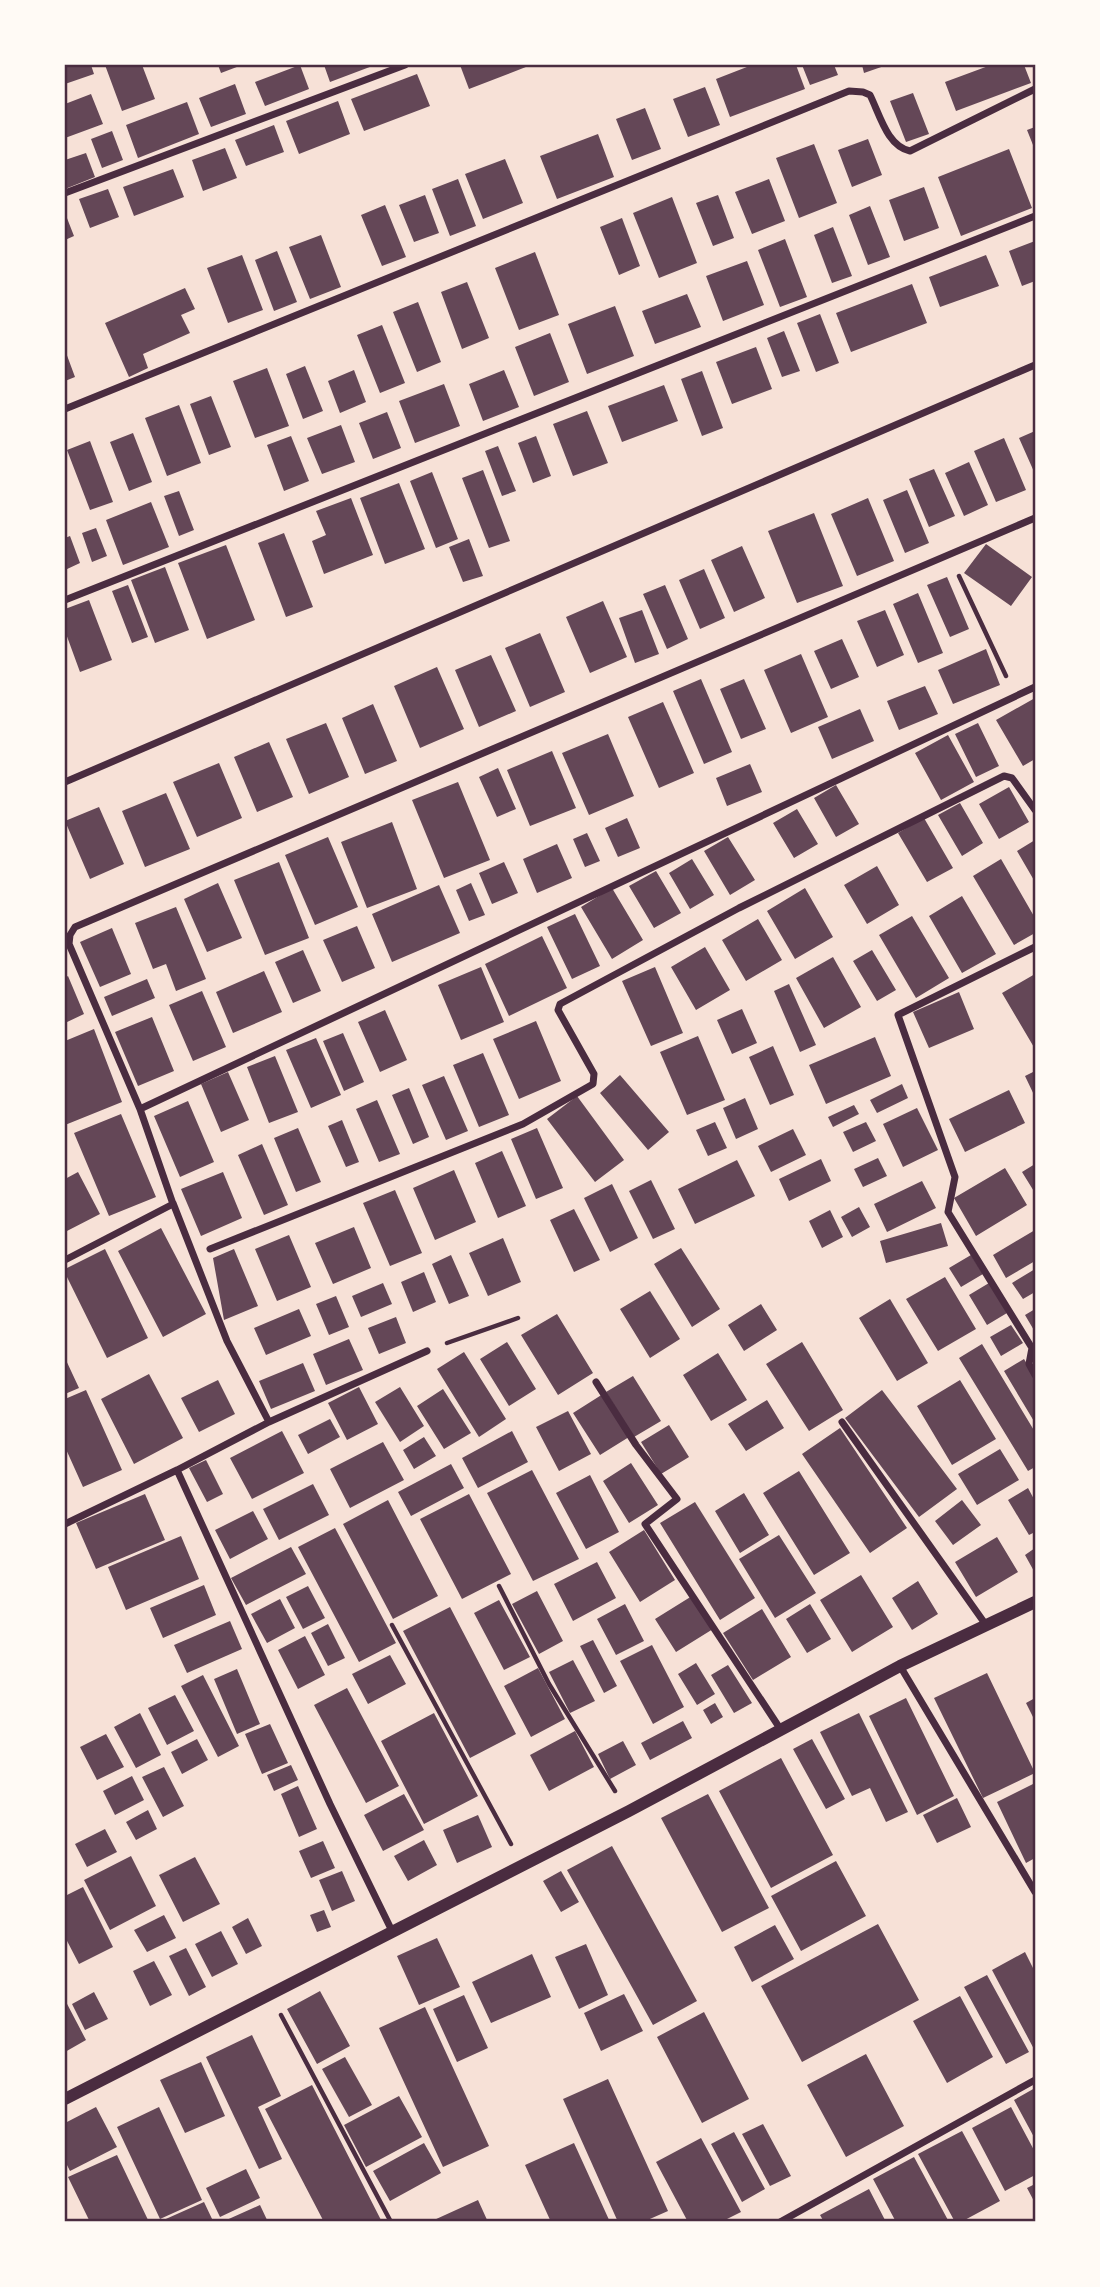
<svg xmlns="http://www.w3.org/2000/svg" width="1100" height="2287" viewBox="0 0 1100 2287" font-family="Quicksand,sans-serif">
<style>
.building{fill:#644757}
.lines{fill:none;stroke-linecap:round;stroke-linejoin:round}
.path{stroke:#4a2c40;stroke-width:4.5}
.minor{stroke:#4a2c40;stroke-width:7}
.tertiary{stroke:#4a2c40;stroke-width:12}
.neatline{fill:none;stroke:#4a2c40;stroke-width:2.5}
</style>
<rect width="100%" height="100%" fill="#f7e1d7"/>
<path class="building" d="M65,65H91L94,74L65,84Z
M105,65H142L155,99L122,111Z
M218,65H242L221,73Z
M300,65L309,89L265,106L255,82Z
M324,65H375L330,82Z
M460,65H531L469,89Z
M752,65H796L805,89L730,117L716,79Z
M802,65H834L838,75L810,85Z
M862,65H887L864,73Z
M991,65H1024L1031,83L956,111L945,82Z
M417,74L430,106L364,131L351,99Z
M235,84L246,114L211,127L199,98Z
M705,87L720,125L688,137L673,99Z
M913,93L929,134L906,142L890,101Z
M91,94L103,124L65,138V104Z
M338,101L350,134L299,154L286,121Z
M187,102L199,134L138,158L126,125Z
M645,108L661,149L632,160L616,119Z
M274,125L284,152L246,166L235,140Z
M1035,127V150L1027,130Z
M112,131L123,160L102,168L91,139Z
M598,134L614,177L557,199L540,156Z
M868,139L882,175L852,187L838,150Z
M814,144L837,203L799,218L776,158Z
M225,148L237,178L203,191L192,160Z
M1009,149L1032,208L961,236L938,177Z
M86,153L95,177L65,189V160Z
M505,159L523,203L483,219L465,174Z
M173,169L184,197L134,216L123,187Z
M458,179L476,226L450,236L432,189Z
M769,179L785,221L752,234L735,192Z
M924,187L939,228L904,241L889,200Z
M108,189L119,217L90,228L79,199Z
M425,195L439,233L414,242L399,205Z
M718,195L734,238L713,246L696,203Z
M672,197L697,263L659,278L633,213Z
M385,205L406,257L382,266L361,215Z
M870,206L890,257L868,265L849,215Z
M65,213L74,236L65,240Z
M622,218L640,266L619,275L600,227Z
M833,227L852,276L832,283L814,235Z
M321,235L341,287L310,299L289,247Z
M785,239L807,297L780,307L758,250Z
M1035,241V281L1022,286L1009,251Z
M277,251L297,302L274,311L255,260Z
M535,252L559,315L519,330L495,268Z
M242,255L263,310L228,323L207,268Z
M986,255L999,286L940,307L929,277Z
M747,261L764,305L723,321L706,276Z
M467,282L489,338L462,349L441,292Z
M912,284L927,323L851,352L836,313Z
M185,288L195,309L181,315L190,333L143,354L148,368L129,377L105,323Z
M687,294L701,327L655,344L642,311Z
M418,302L441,362L417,372L393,312Z
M615,306L634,356L587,374L568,324Z
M820,314L839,363L816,372L797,323Z
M382,325L405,383L380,393L357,335Z
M784,331L800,371L782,377L767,338Z
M550,333L569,382L534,396L515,347Z
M756,347L772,389L732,404L716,362Z
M65,350L75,377L65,381Z
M305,366L323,411L303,419L286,374Z
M267,368L289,426L255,438L233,381Z
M354,370L366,402L340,413L328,381Z
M504,370L519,407L483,421L469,384Z
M702,371L723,428L702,436L681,379Z
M444,384L460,426L415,443L399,401Z
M664,385L678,421L622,442L608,406Z
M211,396L231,447L209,455L190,404Z
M179,405L201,463L167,476L145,418Z
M587,411L608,463L573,476L553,424Z
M387,412L401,448L373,459L359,423Z
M341,425L355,462L322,474L307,438Z
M1035,431V474L1019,438Z
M133,433L152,482L129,491L110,442Z
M291,436L309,481L284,491L267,445Z
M536,436L551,476L533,483L518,443Z
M1004,438L1026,490L996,502L974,451Z
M90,441L113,502L90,510L67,450Z
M498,446L516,491L502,496L485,451Z
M969,462L988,505L964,516L945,473Z
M934,469L955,516L929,527L909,479Z
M483,470L510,541L489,548L462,478Z
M432,472L458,539L436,548L410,481Z
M399,483L425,549L385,564L360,498Z
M907,490L929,543L905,553L883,500Z
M179,491L194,530L179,536L164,496Z
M351,498L373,555L324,574L312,541L326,535L316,511Z
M868,498L894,561L857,576L831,514Z
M151,502L169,547L123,565L106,520Z
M814,513L843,586L797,603L768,531Z
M96,528L107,556L92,562L82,533Z
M284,533L313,607L286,617L258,543Z
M70,536L80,563L65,570V538Z
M469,539L483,576L463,582L449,547Z
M986,544L1032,577L1011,606L964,573Z
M226,545L255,620L207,639L178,563Z
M742,546L765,598L734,612L711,560Z
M165,567L189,630L155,643L131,580Z
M704,569L725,618L700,629L679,580Z
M947,577L969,629L950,637L927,585Z
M128,585L148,637L132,643L112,591Z
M665,585L688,639L667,649L643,594Z
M918,593L943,653L918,663L893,604Z
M89,600L112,660L80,672L65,631V609Z
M603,601L627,657L590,673L566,617Z
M642,610L659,654L635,663L619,618Z
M885,610L904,655L877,667L857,621Z
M540,633L565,692L530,707L505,648Z
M842,639L859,677L831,689L814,651Z
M986,649L1000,685L953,704L938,670Z
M801,654L828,717L791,733L764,670Z
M491,655L516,711L479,727L455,670Z
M437,667L464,729L420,748L394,686Z
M701,679L732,752L704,764L673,691Z
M744,679L766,729L741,739L720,689Z
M925,686L938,714L899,730L887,701Z
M1035,698V759L1023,766L996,720Z
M663,702L694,773L659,788L628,717Z
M373,704L397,761L365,774L342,718Z
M860,709L874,741L832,759L818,727Z
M326,723L349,777L309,794L286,739Z
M978,723L999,766L976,777L955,734Z
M608,734L634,796L589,815L562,753Z
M948,735L974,782L941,800L915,753Z
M269,742L293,797L257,812L234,757Z
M552,751L576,808L530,826L507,770Z
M219,763L242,818L197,837L173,782Z
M750,764L762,792L727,806L716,778Z
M498,768L516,809L497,817L479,777Z
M458,782L490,860L444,878L412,800Z
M836,785L859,824L836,837L814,798Z
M1009,787L1029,822L999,839L979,804Z
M166,793L190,849L145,867L122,811Z
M960,803L983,843L962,856L938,815Z
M99,807L124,864L90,879L65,821Z
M797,809L818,844L794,858L773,823Z
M627,818L640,848L618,857L605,828Z
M924,818L953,868L927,882L898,833Z
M392,822L417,889L367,908L341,842Z
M587,833L600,861L585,867L573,839Z
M328,837L358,907L315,925L285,855Z
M728,837L755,880L730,895L704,851Z
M1035,840V882L1017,851Z
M557,844L572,878L537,893L523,859Z
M692,859L714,895L690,909L669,873Z
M1001,859L1035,918V933L1014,945L973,876Z
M279,862L309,938L265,955L234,880Z
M504,862L518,893L492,904L479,873Z
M877,866L899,905L867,924L844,885Z
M656,871L681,913L654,928L629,886Z
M218,883L242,938L207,952L184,899Z
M471,883L485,915L469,921L456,890Z
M439,885L460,933L392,962L372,914Z
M612,888L643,940L612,959L581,907Z
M805,888L833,937L795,959L767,911Z
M962,896L996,954L962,973L929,916Z
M176,907L206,979L176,991L166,964L153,969L135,923Z
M575,914L600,966L572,979L547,927Z
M912,916L949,978L916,998L879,935Z
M758,919L782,960L746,981L722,940Z
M357,926L375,968L342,982L323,940Z
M112,928L131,974L100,987L80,942Z
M542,936L567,988L509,1016L485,964Z
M705,947L730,990L696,1010L671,967Z
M303,950L321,991L293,1003L275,962Z
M872,950L896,990L877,1001L853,961Z
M833,957L861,1007L824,1028L796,978Z
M481,967L504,1022L461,1040L438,985Z
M655,967L683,1033L651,1046L622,981Z
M264,971L282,1012L233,1033L216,992Z
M1035,974V1049L1002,993Z
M68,976L84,1014L65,1023V978Z
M147,979L155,998L112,1016L104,997Z
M789,984L816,1045L800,1052L774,991Z
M202,991L226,1047L193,1061L169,1005Z
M959,992L974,1029L929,1048L913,1012Z
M742,1009L757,1043L732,1054L717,1020Z
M385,1010L407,1060L380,1072L358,1022Z
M152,1017L174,1071L138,1086L115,1032Z
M536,1021L561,1081L519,1099L493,1039Z
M94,1029L122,1102L65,1125V1041Z
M343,1033L364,1082L344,1091L323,1041Z
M698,1036L725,1100L687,1115L660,1052Z
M875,1037L891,1076L826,1104L809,1065Z
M316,1038L341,1095L311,1108L286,1050Z
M773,1046L794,1095L770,1105L749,1057Z
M483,1053L509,1115L479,1127L453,1065Z
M275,1056L298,1112L269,1123L247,1067Z
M1035,1071V1097L1025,1076Z
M228,1072L249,1120L221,1132L201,1084Z
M620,1075L669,1132L648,1150L600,1093Z
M444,1076L468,1131L446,1140L422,1085Z
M902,1084L908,1098L877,1113L870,1100Z
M409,1088L429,1137L413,1144L392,1095Z
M1009,1090L1025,1123L965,1152L949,1119Z
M577,1096L624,1160L595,1182L547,1119Z
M745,1098L758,1129L736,1139L723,1108Z
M377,1100L400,1154L379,1162L356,1109Z
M188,1101L214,1162L180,1177L154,1116Z
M854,1105L859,1114L833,1127L828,1117Z
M917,1108L938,1150L903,1167L883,1124Z
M121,1114L156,1197L109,1216L74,1133Z
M342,1120L359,1162L346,1167L328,1126Z
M715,1122L727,1148L708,1156L696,1130Z
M866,1122L876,1141L853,1152L843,1132Z
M298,1128L321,1182L296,1192L274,1138Z
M537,1128L563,1188L536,1199L511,1139Z
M793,1129L806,1155L771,1172L758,1146Z
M262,1144L288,1205L264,1215L238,1155Z
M502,1151L526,1206L498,1218L475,1163Z
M878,1158L887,1176L863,1187L854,1169Z
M821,1159L831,1181L789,1201L779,1179Z
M737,1160L755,1196L695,1224L678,1189Z
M1035,1164V1193L1022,1172Z
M1005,1168L1027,1205L976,1236L954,1198Z
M454,1170L476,1222L435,1240L413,1188Z
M78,1172L100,1214L65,1232V1179Z
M223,1172L242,1218L201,1236L181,1189Z
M651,1180L675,1229L653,1239L629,1191Z
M922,1181L936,1208L887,1232L874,1204Z
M612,1184L638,1238L610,1252L584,1198Z
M395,1190L422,1253L390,1266L363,1203Z
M859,1207L870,1227L852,1237L841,1217Z
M574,1209L600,1260L574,1272L550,1220Z
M830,1210L843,1237L822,1248L809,1221Z
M941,1223L948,1246L886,1263L880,1241Z
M354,1227L371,1268L333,1284L315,1243Z
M161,1228L206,1314L163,1337L118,1251Z
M1035,1230V1261L1006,1278L993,1255Z
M289,1235L311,1287L277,1301L255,1249Z
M503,1238L521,1282L488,1296L469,1253Z
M681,1248L720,1309L692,1327L654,1264Z
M105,1249L148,1338L107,1358L65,1273V1269Z
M234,1249L258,1306L224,1320L213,1258Z
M451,1255L469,1296L449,1304L432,1264Z
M971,1255L983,1274L961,1287L949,1268Z
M1035,1269V1292L1023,1299L1012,1283Z
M424,1272L436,1302L413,1312L401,1282Z
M945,1277L976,1329L938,1351L906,1299Z
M383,1283L392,1304L361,1317L352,1296Z
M989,1283L1007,1313L987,1325L969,1295Z
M650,1291L680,1339L650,1358L620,1309Z
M336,1296L349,1327L329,1335L316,1304Z
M890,1299L928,1363L897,1381L859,1318Z
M761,1304L777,1330L744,1351L728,1325Z
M299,1309L311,1336L266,1355L254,1328Z
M1035,1309V1332L1025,1315Z
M557,1314L593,1373L558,1395L521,1335Z
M396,1317L406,1343L379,1354L368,1328Z
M1011,1325L1023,1343L1001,1356L990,1337Z
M349,1339L363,1370L326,1385L313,1354Z
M507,1342L536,1389L509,1406L480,1359Z
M802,1342L843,1410L809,1431L766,1364Z
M982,1344L1035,1432V1467L1028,1471L959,1358Z
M464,1352L506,1419L479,1437L437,1369Z
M718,1353L747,1400L711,1421L683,1375Z
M65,1358L79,1388L65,1394Z
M1024,1359L1035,1377V1423L1004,1371Z
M303,1363L315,1391L271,1409L259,1381Z
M149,1374L183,1438L134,1464L101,1399Z
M633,1376L661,1421L634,1437L606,1392Z
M218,1380L235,1414L199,1432L181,1398Z
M960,1380L996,1439L952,1465L917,1406Z
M359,1387L378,1424L347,1440L328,1403Z
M400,1387L424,1426L400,1442L375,1402Z
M443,1389L471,1433L444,1449L417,1406Z
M86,1390L122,1470L83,1487L65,1447V1399Z
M882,1390L957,1489L919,1517L845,1418Z
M603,1394L629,1437L600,1455L573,1413Z
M767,1400L784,1428L746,1451L728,1424Z
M568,1411L591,1454L559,1471L536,1427Z
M330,1419L340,1437L308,1454L298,1435Z
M669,1425L689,1457L661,1474L641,1442Z
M840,1428L907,1528L870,1553L802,1454Z
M282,1431L304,1473L252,1499L230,1458Z
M512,1431L528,1462L478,1488L462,1458Z
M424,1437L436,1456L414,1469L403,1450Z
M383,1442L404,1480L350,1508L330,1469Z
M1000,1449L1019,1480L977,1505L958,1474Z
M206,1460L223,1494L207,1502L189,1468Z
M631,1463L658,1505L629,1523L603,1481Z
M451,1464L464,1488L411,1516L398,1492Z
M532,1470L579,1559L533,1581L487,1493Z
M799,1471L850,1553L814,1575L763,1493Z
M590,1475L619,1532L586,1549L556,1493Z
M313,1484L329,1515L279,1540L263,1509Z
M1028,1488L1035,1501V1532L1029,1535L1008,1500Z
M744,1493L769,1535L740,1553L715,1511Z
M145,1494L165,1540L96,1569L76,1523Z
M469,1494L511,1574L462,1599L420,1519Z
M388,1500L438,1596L393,1619L343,1524Z
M962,1500L981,1525L953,1545L935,1521Z
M695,1502L755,1598L720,1620L660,1523Z
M253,1511L268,1539L230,1559L215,1530Z
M335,1528L396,1643L359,1662L298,1547Z
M644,1530L675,1580L640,1602L609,1552Z
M779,1535L816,1593L775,1618L739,1559Z
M181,1536L199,1579L126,1610L108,1567Z
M997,1537L1018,1572L976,1597L955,1562Z
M291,1547L306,1574L246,1605L231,1578Z
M1035,1548V1573L1025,1555Z
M597,1562L616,1598L573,1621L554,1584Z
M861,1575L893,1627L852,1652L820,1600Z
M918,1581L938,1614L912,1630L892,1598Z
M204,1585L216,1615L163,1638L150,1608Z
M308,1586L325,1618L303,1629L286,1597Z
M537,1591L563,1641L539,1654L512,1604Z
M692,1596L713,1629L676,1652L655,1619Z
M280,1599L295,1628L267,1643L251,1614Z
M499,1600L530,1657L504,1670L474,1613Z
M625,1604L644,1641L616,1655L597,1619Z
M810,1604L831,1639L807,1653L786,1619Z
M450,1607L516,1734L470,1758L403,1631Z
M762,1609L791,1657L753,1680L723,1633Z
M230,1621L242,1649L187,1673L174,1645Z
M328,1624L345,1658L328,1666L311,1633Z
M305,1636L325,1675L298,1689L278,1650Z
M593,1640L617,1686L604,1693L580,1646Z
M652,1645L684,1707L653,1724L620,1661Z
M390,1655L406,1684L368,1704L352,1674Z
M573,1660L595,1701L570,1713L549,1672Z
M696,1663L715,1694L697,1705L678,1674Z
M728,1665L752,1703L734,1713L711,1675Z
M538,1668L565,1719L531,1737L504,1686Z
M237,1669L260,1724L237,1734L214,1679Z
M987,1673L1035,1773L983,1798L934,1698Z
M203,1675L239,1746L218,1757L181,1686Z
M347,1688L399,1786L366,1803L314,1705Z
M175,1695L194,1731L167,1745L148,1708Z
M906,1698L954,1796L917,1815L869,1716Z
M1035,1698V1721L1026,1703Z
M715,1703L723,1717L711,1724L703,1710Z
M140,1713L161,1755L136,1768L114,1727Z
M434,1713L478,1796L424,1824L381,1741Z
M859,1713L908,1812L886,1822L870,1788L852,1796L820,1732Z
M683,1721L692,1738L650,1760L641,1743Z
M270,1724L288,1763L262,1774L245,1734Z
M575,1731L594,1767L549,1791L530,1755Z
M106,1734L124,1767L97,1780L80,1747Z
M197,1739L208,1760L182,1774L171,1752Z
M812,1739L845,1799L826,1809L793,1749Z
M623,1741L636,1765L610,1779L598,1754Z
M781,1758L833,1855L771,1888L719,1791Z
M291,1765L298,1780L274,1791L267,1775Z
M164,1767L184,1806L163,1817L142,1777Z
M132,1776L144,1800L115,1815L103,1791Z
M1035,1783V1858L1026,1863L997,1802Z
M298,1786L317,1829L299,1837L281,1794Z
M404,1794L424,1830L383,1851L364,1815Z
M708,1794L769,1908L722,1932L661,1818Z
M957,1798L971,1827L937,1843L923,1815Z
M148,1810L157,1829L136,1840L126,1822Z
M478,1815L492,1847L457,1863L443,1830Z
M105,1829L117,1852L87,1867L75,1844Z
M424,1840L437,1865L408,1881L394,1856Z
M323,1841L335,1868L311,1878L299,1851Z
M612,1846L697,2001L653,2025L567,1870Z
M131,1856L156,1906L110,1930L84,1880Z
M195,1857L220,1904L183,1922L159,1875Z
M836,1861L866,1916L801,1951L771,1896Z
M342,1871L355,1901L332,1911L319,1880Z
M561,1871L579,1902L561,1912L543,1881Z
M83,1887L113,1947L79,1964L65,1937V1896Z
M324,1910L331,1927L317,1932L310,1915Z
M164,1915L176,1938L147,1952L134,1930Z
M248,1918L262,1946L246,1954L232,1927Z
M878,1924L919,2000L802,2062L761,1986Z
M775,1925L794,1959L752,1982L734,1947Z
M221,1931L238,1964L212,1977L195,1944Z
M437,1938L460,1987L419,2005L397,1956Z
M586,1944L608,1995L579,2009L555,1957Z
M186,1948L206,1987L189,1996L169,1956Z
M1025,1952L1035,1972V2051L992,1970Z
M532,1954L551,1997L491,2023L472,1982Z
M154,1961L172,1995L150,2006L133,1971Z
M987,1975L1029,2052L1006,2064L964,1987Z
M320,1991L350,2046L317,2064L287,2009Z
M94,1992L108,2019L85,2030L72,2004Z
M624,1994L643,2031L601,2051L584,2013Z
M464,1995L488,2048L457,2062L433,2009Z
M960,1996L993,2057L947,2083L913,2021Z
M65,2000L86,2040L65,2052Z
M425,2007L489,2146L443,2167L379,2028Z
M704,2012L749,2099L702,2123L657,2037Z
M252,2035L281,2096L258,2107L282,2159L259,2169L206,2057Z
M866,2054L904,2126L846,2157L807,2085Z
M345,2057L372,2105L349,2117L322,2069Z
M201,2062L225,2116L185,2133L160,2080Z
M608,2079L668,2211L643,2222H618L563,2099Z
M312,2085L382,2222H324L265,2109Z
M1035,2088V2139L1014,2100Z
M399,2096L422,2137L366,2167L344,2125Z
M96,2107L117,2147L70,2171L65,2161V2123Z
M159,2107L202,2200L160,2219L117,2127Z
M1011,2107L1035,2152V2175L1005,2191L972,2128Z
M763,2124L791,2176L770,2186L742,2134Z
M962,2131L1000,2201L961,2222H955L918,2154Z
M734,2132L765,2189L742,2202L711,2144Z
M701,2138L741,2212L721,2222H688L656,2162Z
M424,2143L441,2173L390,2201L373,2171Z
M574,2143L610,2222H551L525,2165Z
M117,2155L149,2222H90L68,2177Z
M914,2157L949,2222H896L873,2179Z
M246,2169L260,2198L220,2217L206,2188Z
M1035,2184V2203L1027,2188Z
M869,2189L886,2222H824L820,2215Z
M478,2200L488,2222H435L434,2220Z
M204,2202L213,2221L211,2222H159Z
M260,2205L268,2222H222Z"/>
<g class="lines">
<path class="path" d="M959,576L1006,676
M447,1343L518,1318
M499,1586L549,1684L615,1791
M392,1625L511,1844
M281,2015L391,2222"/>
<path class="minor" d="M65,193L405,65
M65,409L849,91L863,92L870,95C880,115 887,146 910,151L1035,89
M65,600L1035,216
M65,782L1035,365
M1035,947L898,1015L955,1177L948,1212L1032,1348L1029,1364L1035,1375
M140,1109L69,944L70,935L75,927L1035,518
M210,1249L523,1124L593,1084L594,1074L558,1010L560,1004L739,908L1004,776L1012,778L1035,810
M65,1260L173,1204L140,1109L1035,687
M596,1382L636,1445L677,1499L645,1524L781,1730
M269,1422L427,1351
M842,1422L986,1625
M177,1470L330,1804L393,1933
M65,1524L177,1470L269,1422L227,1341L173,1203
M900,1666L1035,1892
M780,2222L1035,2080"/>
<path class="tertiary" d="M65,2099L629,1811L900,1666L1035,1602"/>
</g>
<rect width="1100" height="2287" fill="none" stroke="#fffaf5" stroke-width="133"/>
<rect x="66" y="66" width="968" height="2154" class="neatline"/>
</svg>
